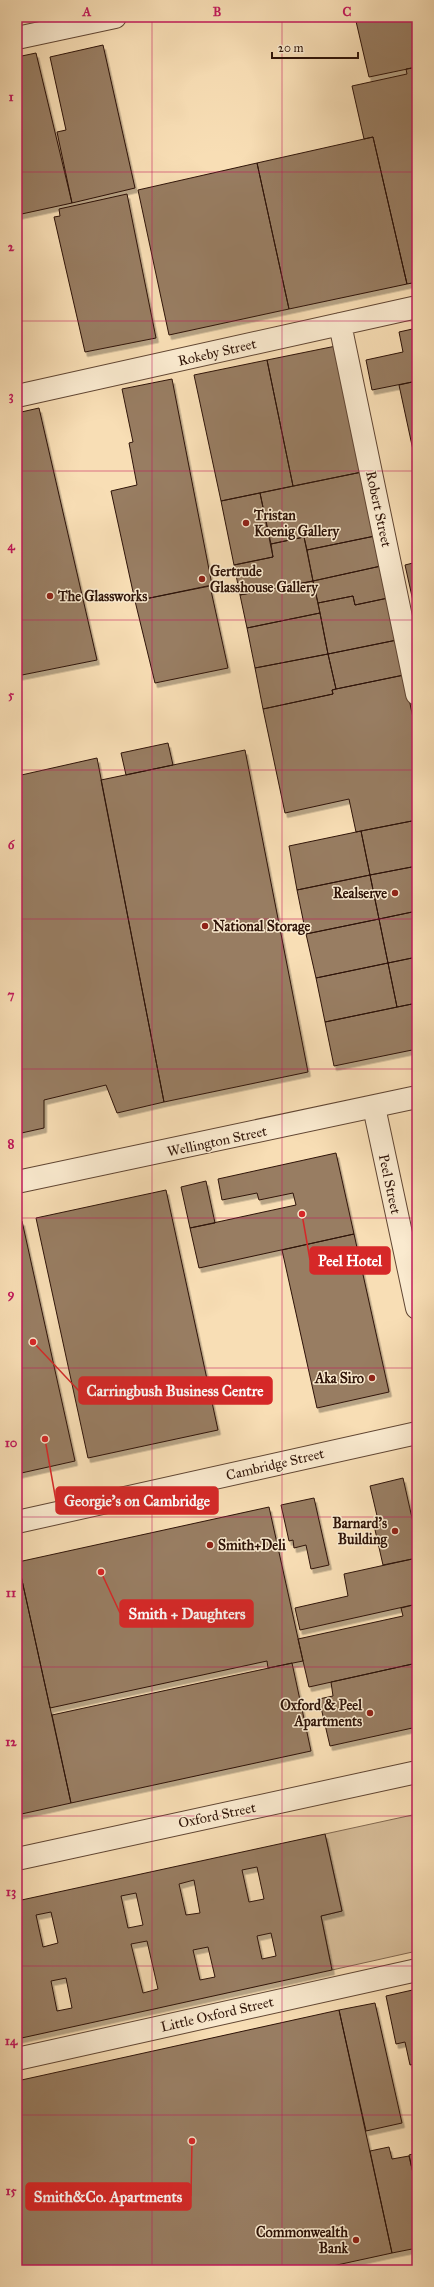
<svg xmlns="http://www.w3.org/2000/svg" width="434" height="2287" viewBox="0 0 434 2287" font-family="'IM FELL Great Primer',serif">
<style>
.green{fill:#d6bc98;stroke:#826850}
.building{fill:#987d62;stroke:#2f1408;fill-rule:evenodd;filter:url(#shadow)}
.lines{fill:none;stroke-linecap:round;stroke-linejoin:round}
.minor-casing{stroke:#614633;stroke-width:24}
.minor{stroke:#faeacf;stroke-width:22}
.grid{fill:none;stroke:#c2185b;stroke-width:1;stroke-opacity:0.55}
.poi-dot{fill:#8f2418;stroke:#faeacf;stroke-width:1.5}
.labels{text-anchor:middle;stroke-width:3;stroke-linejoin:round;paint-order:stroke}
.street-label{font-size:14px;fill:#2f1408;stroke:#faeacf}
.poi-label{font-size:14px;font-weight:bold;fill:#2f1408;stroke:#faeacf;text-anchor:start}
.leader{fill:none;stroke:#d62828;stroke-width:1.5}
.callout-dot{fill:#d62828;stroke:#faeacf;stroke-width:1.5}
.callout{fill:#d62828;stroke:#d62828;stroke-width:1.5}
.callout-label{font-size:15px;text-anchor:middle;font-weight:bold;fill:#fff}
.neatline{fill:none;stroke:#c2185b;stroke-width:1.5}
.grid-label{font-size:13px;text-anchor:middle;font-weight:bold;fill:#c2185b}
</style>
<defs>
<filter id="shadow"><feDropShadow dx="2.5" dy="4.5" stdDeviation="0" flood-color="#0004"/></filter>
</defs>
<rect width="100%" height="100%" fill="#f8deb5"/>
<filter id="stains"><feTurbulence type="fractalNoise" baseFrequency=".005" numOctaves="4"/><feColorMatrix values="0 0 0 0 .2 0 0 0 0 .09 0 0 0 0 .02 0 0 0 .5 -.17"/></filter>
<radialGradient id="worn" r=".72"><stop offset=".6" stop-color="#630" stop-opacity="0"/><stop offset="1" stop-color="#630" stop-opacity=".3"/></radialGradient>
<path class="green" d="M417,1814V1951L332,1970L321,1916L342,1911L325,1834Z"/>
<path class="building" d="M355,17H412L417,38V67L369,77Z
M412,17H417V38Z
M103,45L135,188L72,203L57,132L66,130L50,57Z
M36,53L72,203L17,215V57Z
M417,67V282L407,284L373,137L364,139L352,86L407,74L406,69Z
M373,137L407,284L289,309L257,163Z
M257,163L289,309L169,335L138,190Z
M127,194L156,338L85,352L54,217L60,216L59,209Z
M417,328V381L372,390L366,360L403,352L399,332Z
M336,346L362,472L293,486L267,360Z
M267,360L293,486L221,501L194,375Z
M172,379L212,585L135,601L111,491L137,485L129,443L133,442L122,389Z
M417,381V464H416L399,385Z
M39,408L97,660L17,676V413Z
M362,472L375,536L307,550L304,537L271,544L260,493Z
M260,493L273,557L234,565L221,501Z
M375,536L381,566L313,581L307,550Z
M304,537L313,581L240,595L234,565L273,557L271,544Z
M417,562V619L405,565Z
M381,566L388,598L355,605L353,596L318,603L313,581Z
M313,581L320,613L247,628L240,595Z
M210,586L228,668L155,683L135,601Z
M353,596L355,605L388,598L397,640L328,654L318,603Z
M320,613L328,654L255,668L247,628Z
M397,640L404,675L336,689L328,654Z
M328,654L336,689L332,690L333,694L263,709L255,668Z
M404,675L417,737V820L356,832L349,799L285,813L263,709L333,694L332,690L336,689Z
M168,743L173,765L126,775L121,753Z
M245,750L308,1072L164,1102L101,780Z
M97,758L164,1102L117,1113L106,1085L44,1100V1128L17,1134V776Z
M417,820V866L370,875L361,831Z
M361,831L370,875L297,890L289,846Z
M417,866V911L379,919L370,875Z
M370,875L379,919L306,934L297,890Z
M417,911V957L388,963L379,919Z
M379,919L388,963L316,978L306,934Z
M417,957V1003L397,1007L388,963Z
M388,963L397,1007L325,1022L316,978Z
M417,1003V1049L334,1066L325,1022Z
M336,1153L354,1234L199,1268L190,1228L296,1205L293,1193L259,1200L257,1193L222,1200L218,1179Z
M206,1181L215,1223L190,1228L181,1187Z
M166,1190L218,1430L88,1458L36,1218Z
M22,1221L75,1461L17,1474V1223Z
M354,1234L389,1392L317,1408L282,1250Z
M403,1478L417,1540V1558L383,1565L373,1521L378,1520L370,1486Z
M314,1498L329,1565L311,1569L306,1545L294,1548L293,1540L289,1541L281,1505Z
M269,1507L303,1661L268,1668L267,1661L50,1708L18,1562Z
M417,1558V1604L300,1630L295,1608L348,1596L344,1574Z
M18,1562L71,1803L17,1815V1563Z
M417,1604V1663L309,1687L298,1639L403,1616L401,1608Z
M292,1663L311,1751L71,1803L52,1715Z
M417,1663V1727L330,1746L319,1699L333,1696L331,1682Z
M325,1834L342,1911L321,1916L332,1970L17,2039V1901ZM257,1867L264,1899L249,1902L242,1870ZM194,1880L200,1913L186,1915L179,1884ZM136,1893L143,1925L128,1928L121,1896ZM51,1912L58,1943L43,1947L36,1915ZM271,1933L276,1956L262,1959L257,1936ZM147,1941L158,1989L143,1993L131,1944ZM208,1947L215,1977L200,1980L193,1950ZM66,1978L72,2008L57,2011L51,1981Z
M417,1989V2063L410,2065L405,2042L396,2044L386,1996Z
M375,2003L402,2123L366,2131L339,2010Z
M339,2010L392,2253L314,2270H17V2081Z
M389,2147L392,2159L409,2156L417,2191V2248L392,2253L370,2151Z
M417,2153V2191L409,2155Z"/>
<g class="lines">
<g class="minor-casing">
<path id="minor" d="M17,38L115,17
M340,324L417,694
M17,396L417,307
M374,1107L417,1308
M17,1182L417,1097
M17,1522L417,1433
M17,1859L417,1772
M17,2059L417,1970"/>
</g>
<use href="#minor" class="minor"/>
</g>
<path class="grid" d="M152,17V2270M282,17V2270M17,172H417M17,321H417M17,471H417M17,620H417M17,770H417M17,919H417M17,1069H417M17,1218H417M17,1368H417M17,1517H417M17,1667H417M17,1816H417M17,1966H417M17,2115H417"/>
<g class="poi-dot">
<circle cx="246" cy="523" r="4"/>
<circle cx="202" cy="579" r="4"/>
<circle cx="50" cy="596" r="4"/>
<circle cx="395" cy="893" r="4"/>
<circle cx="205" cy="926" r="4"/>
<circle cx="372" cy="1378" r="4"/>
<circle cx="395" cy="1531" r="4"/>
<circle cx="210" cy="1545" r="4"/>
<circle cx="370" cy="1713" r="4"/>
<circle cx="356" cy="2240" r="4"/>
</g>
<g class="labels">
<g class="street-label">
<text transform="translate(217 352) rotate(-13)" y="5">Rokeby Street</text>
<text transform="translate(379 509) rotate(78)" y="5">Robert Street</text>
<text transform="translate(217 1141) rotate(-12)" y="5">Wellington Street</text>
<text transform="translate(390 1184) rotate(78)" y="5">Peel Street</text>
<text transform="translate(275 1464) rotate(-13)" y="5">Cambridge Street</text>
<text transform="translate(217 1815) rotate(-12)" y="5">Oxford Street</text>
<text transform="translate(217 2014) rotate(-13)" y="5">Little Oxford Street</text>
</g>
<g class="poi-label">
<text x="254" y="520">Tristan<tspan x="254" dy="16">Koenig Gallery</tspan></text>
<text x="210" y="576">Gertrude<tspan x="210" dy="16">Glasshouse Gallery</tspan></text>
<text x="58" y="601">The Glassworks</text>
<text x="387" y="898" text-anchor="end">Realserve</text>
<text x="213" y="931">National Storage</text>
<text x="364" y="1383" text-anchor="end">Aka Siro</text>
<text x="387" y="1528" text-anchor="end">Barnard's<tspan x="387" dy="16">Building</tspan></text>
<text x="218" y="1550">Smith+Deli</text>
<text x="362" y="1710" text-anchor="end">Oxford &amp; Peel<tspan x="362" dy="16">Apartments</tspan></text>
<text x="348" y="2237" text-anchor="end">Commonwealth<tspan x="348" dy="16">Bank</tspan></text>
</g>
</g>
<path class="leader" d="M302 1214L310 1260M33 1342L79 1391M45 1439L56 1501M101 1572L120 1613M192 2141L191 2196"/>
<g class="callout-dot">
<circle cx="302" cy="1214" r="4"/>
<circle cx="33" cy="1342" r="4"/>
<circle cx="45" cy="1439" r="4"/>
<circle cx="101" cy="1572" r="4"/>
<circle cx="192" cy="2141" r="4"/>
</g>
<g class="callout">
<rect x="310" y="1247" width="80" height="27" rx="4"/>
<rect x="79" y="1377" width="193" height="27" rx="4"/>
<rect x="56" y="1487" width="162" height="27" rx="4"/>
<rect x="120" y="1600" width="133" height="27" rx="4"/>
<rect x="26" y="2183" width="165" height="27" rx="4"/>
</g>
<g class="callout-label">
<text x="350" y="1266">Peel Hotel</text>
<text x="175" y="1396">Carringbush Business Centre</text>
<text x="137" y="1506">Georgie's on Cambridge</text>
<text x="187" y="1619">Smith + Daughters</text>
<text x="108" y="2202">Smith&amp;Co. Apartments</text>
</g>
<rect width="434" height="2287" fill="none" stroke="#f8deb5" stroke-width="44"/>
<path d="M272 52v6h86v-6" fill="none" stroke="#2f1408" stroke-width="2"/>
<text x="278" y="52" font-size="12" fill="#2f1408" stroke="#faeacf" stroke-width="3" paint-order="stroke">20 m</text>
<rect x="22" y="22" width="390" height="2243" class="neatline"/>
<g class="grid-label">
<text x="87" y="16">A</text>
<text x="217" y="16">B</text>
<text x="347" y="16">C</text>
<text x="11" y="101">1</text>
<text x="11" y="251">2</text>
<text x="11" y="400">3</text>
<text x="11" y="550">4</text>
<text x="11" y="699">5</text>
<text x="11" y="849">6</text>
<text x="11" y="999">7</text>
<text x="11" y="1148">8</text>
<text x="11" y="1298">9</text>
<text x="11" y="1447">10</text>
<text x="11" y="1597">11</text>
<text x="11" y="1746">12</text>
<text x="11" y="1896">13</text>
<text x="11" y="2045">14</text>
<text x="11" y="2195">15</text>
</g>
<rect width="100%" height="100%" filter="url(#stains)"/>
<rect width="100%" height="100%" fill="url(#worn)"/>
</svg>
